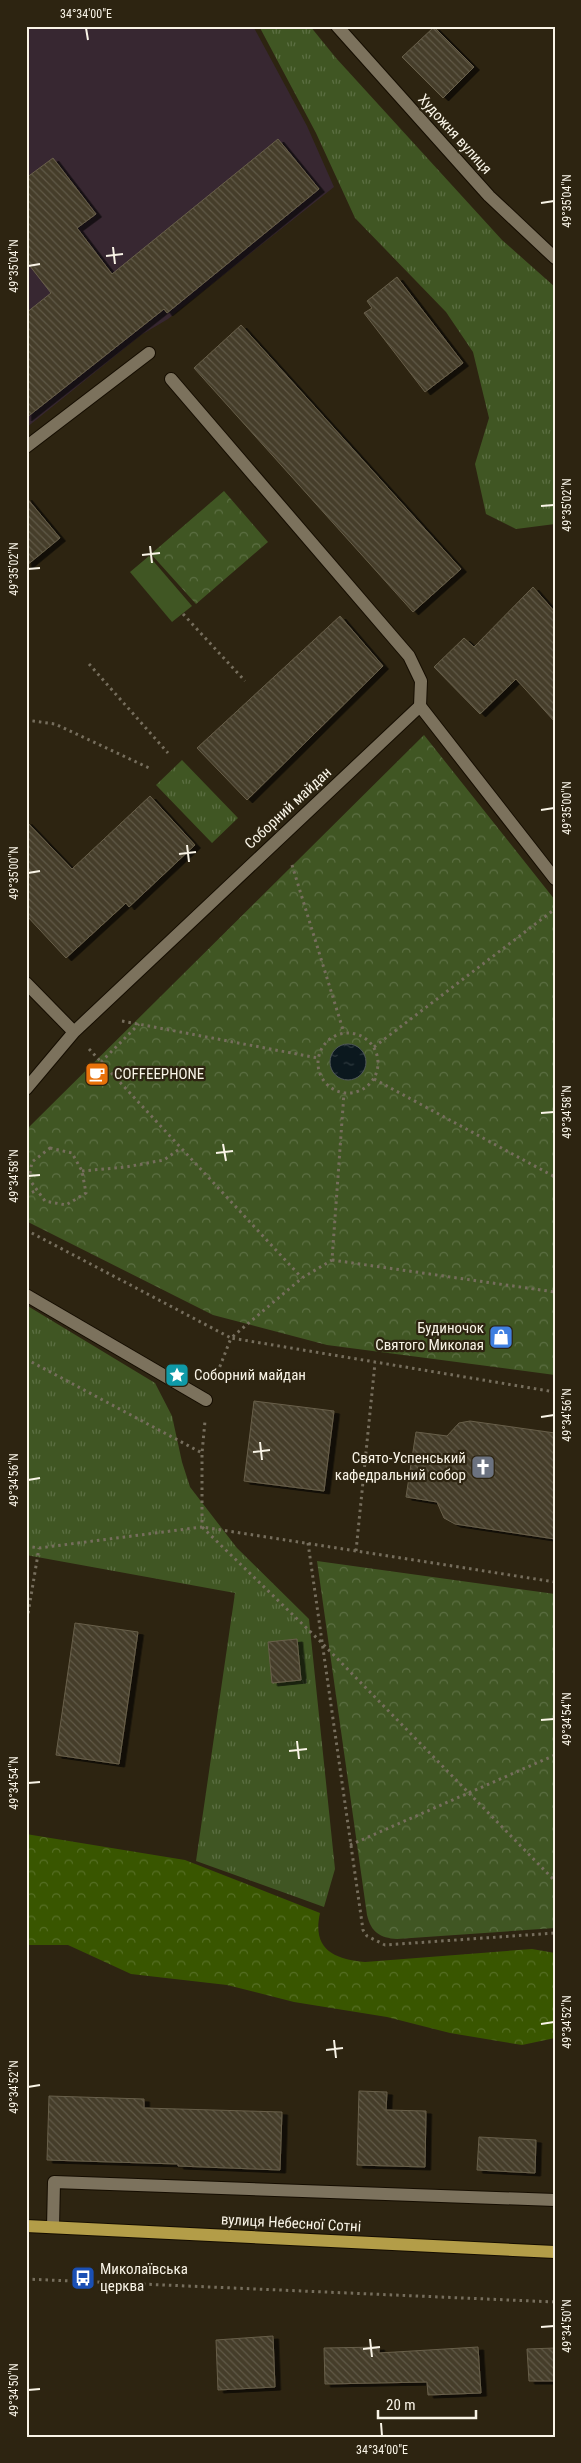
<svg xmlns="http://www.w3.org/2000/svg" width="581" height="2463" viewBox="0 0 581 2463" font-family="'Roboto Condensed',sans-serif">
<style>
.industrial{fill:#372731}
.grass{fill:url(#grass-tufts)}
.forest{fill:url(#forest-crowns)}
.park{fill:url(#park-crowns)}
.pitch{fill:#405623}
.water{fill:url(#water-ripples);stroke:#525a5a}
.building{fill:url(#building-back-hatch);stroke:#685f4a;filter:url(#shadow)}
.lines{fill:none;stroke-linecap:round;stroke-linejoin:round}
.service-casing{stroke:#150d00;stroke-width:14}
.minor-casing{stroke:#150d00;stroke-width:14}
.primary-casing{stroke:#150d00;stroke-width:14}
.path{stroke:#766e5d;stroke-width:3;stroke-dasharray:2.5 4;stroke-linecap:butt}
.service{stroke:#7c725d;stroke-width:12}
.minor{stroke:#7c725d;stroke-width:12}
.primary{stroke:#b39d48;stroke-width:12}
.ticks{fill:none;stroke:#f9f4e7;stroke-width:2}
.labels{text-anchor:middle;stroke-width:4.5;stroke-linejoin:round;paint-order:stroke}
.street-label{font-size:15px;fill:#f9f4e7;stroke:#2d2411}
.poi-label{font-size:15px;fill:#f9f4e7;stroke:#2d2411;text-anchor:start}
.neatline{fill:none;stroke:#f9f4e7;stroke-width:2}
.ticks-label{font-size:12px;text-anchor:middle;fill:#f9f4e7}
</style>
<defs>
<pattern id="grass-tufts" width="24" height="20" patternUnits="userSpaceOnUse" patternTransform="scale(1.25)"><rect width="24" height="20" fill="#405623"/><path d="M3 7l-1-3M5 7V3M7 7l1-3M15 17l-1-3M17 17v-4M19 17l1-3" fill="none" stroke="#5c6f43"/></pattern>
<pattern id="forest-crowns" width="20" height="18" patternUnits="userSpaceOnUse" patternTransform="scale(1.25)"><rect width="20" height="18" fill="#395600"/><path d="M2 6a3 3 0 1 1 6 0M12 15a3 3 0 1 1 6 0" fill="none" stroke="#566f25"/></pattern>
<pattern id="park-crowns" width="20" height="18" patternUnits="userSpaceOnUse" patternTransform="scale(1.25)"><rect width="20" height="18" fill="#405623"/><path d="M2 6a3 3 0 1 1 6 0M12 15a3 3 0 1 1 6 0" fill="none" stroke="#5c6f43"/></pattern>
<pattern id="water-ripples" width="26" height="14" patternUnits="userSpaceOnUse" patternTransform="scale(1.25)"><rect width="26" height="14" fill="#0b181e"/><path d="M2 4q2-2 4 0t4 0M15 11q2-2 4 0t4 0" fill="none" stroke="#2f3a3f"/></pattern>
<pattern id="building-back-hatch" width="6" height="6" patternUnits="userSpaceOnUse" patternTransform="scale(1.25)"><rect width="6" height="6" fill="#453d29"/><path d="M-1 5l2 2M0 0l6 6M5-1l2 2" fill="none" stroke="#615a48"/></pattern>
<filter id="shadow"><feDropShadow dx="5.5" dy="3" stdDeviation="0" flood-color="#0009"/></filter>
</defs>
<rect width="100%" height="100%" fill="#2d2411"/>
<path class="industrial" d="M26,26H253L307,126L334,187L168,319L141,335L26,428Z"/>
<path class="grass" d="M259,26H310L336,58L502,240L555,287V524L516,529L486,514L475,464L489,418L473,352L446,312L355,218L316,133Z
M182,760L238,818L212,843L156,785Z
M26,1305L155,1383L172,1416L182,1462L190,1487L237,1548L309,1619L335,1869L324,1907L196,1861L235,1593L26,1555Z"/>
<path class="forest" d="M26,1834L185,1860L320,1913C312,1949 333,1959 365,1962L532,1949L555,1953V2038L522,2045L450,2033L387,2017L294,2002L227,1985L131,1974L68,1945H26Z"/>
<path class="park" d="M224,491L268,542L196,604L151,554Z
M424,735L555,900V1375L327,1345L213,1315L26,1221V1130Z
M317,1561L555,1594V1928L397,1939C380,1938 371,1932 367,1915Z"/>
<path class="pitch" d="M149,556L192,606L172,622L130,572Z"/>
<path class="water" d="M330 1062a18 18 0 1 1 36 0a18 18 0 1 1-36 0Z"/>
<path class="building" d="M434,27L474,67L443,98L402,57Z
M278,139L319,189L167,313L164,309L26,418V313L51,293L26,261V178L53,158L96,214L77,228L112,274Z
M397,277L463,363L425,392L364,313L372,308L367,301Z
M241,325L461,569L413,612L194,368Z
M26,497L60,538L26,566Z
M533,587L555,612V722L516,679L480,714L434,667L464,638L474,647Z
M340,616L383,666L247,800L197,748Z
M150,796L195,845L129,907L126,903L66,958L26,915V821L72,869Z
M254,1401L334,1411L324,1491L244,1481Z
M470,1421L555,1433V1539L455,1524L444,1518L437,1502L406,1497L416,1432L447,1436L459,1423Z
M75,1623L138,1632L119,1764L56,1755Z
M297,1639L301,1680L272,1683L268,1642Z
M359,2091L387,2092L386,2110L426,2111L425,2167L357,2165Z
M49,2096L144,2099V2108L282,2112L280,2170L178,2166V2164L47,2160Z
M479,2137L536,2140L535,2173L477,2170Z
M273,2336L275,2387L218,2390L216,2340Z
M379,2347V2353L478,2347L481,2393L428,2395L427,2382L325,2384L324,2348Z
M555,2348V2381H529L527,2349Z"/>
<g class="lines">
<g class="service-casing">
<path id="service" d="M171,379L409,656L421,681L420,706
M26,1295L206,1400
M53,2227L54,2182L555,2200"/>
</g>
<g class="minor-casing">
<path id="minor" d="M337,26L489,196L555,258
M26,447L149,353
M26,983L74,1032
M26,1089L74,1032L420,706L555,879"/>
</g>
<g class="primary-casing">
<path id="primary" d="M26,2226L555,2252"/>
</g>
<path class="path" d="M183,614L245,681
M89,664L168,753
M26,720L55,724L149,768
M292,865L344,1033
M122,1021L318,1058
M318 1063a30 30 0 1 1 60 0a30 30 0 1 1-60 0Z
M374,1047L555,909
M89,1049L302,1278
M101,1062L139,1024
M374,1079L555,1177
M50,1148L72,1153L82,1171L86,1193L66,1205L45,1201L29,1179L32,1162Z
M82,1171L126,1167L164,1160L181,1148
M26,1195L37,1190
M26,1230L231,1338L302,1278L332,1260L344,1093
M332,1260L555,1292
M26,1359L202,1453
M215,1379L231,1338L555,1392
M308,1543L363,1930L367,1936L385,1945L555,1933
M26,1546L39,1548L202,1527V1453L205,1421
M356,1551L375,1363
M555,1582L202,1527L321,1642L555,1881
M26,1626L39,1548
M350,1845L555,1755
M26,2279L555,2302"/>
<use href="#service" class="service"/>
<use href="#minor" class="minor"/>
<use href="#primary" class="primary"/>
</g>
<path class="ticks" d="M86,28L88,40M541,203L554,201M113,247L115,264M106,256L123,254M28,266L40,264M541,506L554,505M150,546L152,563M142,555L160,553M28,569L40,568M541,810L554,808M187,845L189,862M179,854L196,852M28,873L40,871M541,1113L554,1112M223,1144L226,1161M216,1153L233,1151M28,1176L40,1175M541,1417L554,1415M260,1442L262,1460M253,1452L270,1450M28,1480L40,1478M541,1720L554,1719M297,1741L299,1759M289,1751L307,1749M28,1783L40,1782M541,2024L554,2022M334,2040L336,2058M326,2050L343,2048M28,2087L40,2085M541,2327L554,2326M370,2339L372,2357M363,2349L380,2347M28,2390L40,2389M381,2423L382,2436"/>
<defs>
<g id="cafe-square" transform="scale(1.25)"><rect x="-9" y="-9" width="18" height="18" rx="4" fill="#e8710a" stroke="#2d2411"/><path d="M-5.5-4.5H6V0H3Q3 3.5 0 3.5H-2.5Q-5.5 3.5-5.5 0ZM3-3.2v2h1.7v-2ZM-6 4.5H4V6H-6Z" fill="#fff"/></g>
<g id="shop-square" transform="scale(1.25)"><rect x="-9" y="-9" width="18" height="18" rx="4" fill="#3f7fe0" stroke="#2d2411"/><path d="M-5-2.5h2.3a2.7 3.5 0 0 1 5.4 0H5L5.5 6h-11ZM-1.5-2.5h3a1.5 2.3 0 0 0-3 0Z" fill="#fff"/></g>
<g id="sight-square" transform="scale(1.25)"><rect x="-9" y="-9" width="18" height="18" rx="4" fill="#0f9aa8" stroke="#2d2411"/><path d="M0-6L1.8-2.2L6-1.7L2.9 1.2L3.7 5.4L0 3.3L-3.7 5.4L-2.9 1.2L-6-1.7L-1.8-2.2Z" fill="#fff"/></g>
<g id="church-square" transform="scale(1.25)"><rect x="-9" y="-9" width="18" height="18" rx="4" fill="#6b7280" stroke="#2d2411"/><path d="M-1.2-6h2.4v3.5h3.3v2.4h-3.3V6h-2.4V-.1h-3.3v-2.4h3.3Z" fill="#fff"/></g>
<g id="bus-square" transform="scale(1.25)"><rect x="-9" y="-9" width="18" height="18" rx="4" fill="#1a4fb4" stroke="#2d2411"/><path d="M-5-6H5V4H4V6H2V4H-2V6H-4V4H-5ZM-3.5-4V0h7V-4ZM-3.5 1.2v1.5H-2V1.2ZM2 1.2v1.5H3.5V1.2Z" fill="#fff"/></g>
</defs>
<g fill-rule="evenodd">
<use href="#cafe-square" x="97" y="1074"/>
<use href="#shop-square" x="501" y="1337"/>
<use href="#sight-square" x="177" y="1375"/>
<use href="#church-square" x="483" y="1467"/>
<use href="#bus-square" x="83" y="2278"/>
</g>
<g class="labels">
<g class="street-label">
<text transform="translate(455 134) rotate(48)" y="5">Художня вулиця</text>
<text transform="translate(288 808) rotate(-43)" y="5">Соборний майдан</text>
<text transform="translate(291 2223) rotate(3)" y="5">вулиця Небесної Сотні</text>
</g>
<g class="poi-label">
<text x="114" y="1079">COFFEEPHONE</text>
<text x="484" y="1333" text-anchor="end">Будиночок<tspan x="484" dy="17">Святого Миколая</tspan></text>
<text x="194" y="1380">Соборний майдан</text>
<text x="466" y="1463" text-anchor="end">Свято-Успенський<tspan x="466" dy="17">кафедральний собор</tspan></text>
<text x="100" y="2274">Миколаївська<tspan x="100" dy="17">церква</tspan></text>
</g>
</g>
<rect width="581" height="2463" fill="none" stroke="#2d2411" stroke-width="55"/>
<path d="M378 2410v8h98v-8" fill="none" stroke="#f9f4e7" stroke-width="2.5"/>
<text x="386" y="2410" font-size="15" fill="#f9f4e7" stroke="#2d2411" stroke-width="4" paint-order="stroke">20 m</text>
<rect x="28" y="28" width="526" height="2408" class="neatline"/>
<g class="ticks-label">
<text x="86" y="18">34°34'00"E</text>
<text transform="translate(567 201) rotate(-90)" y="4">49°35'04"N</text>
<text transform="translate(14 266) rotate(-90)" y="4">49°35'04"N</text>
<text transform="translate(567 505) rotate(-90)" y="4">49°35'02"N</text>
<text transform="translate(14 569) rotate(-90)" y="4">49°35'02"N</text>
<text transform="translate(567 808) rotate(-90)" y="4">49°35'00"N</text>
<text transform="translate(14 873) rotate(-90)" y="4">49°35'00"N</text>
<text transform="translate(567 1112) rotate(-90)" y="4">49°34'58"N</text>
<text transform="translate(14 1176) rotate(-90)" y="4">49°34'58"N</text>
<text transform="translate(567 1415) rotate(-90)" y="4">49°34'56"N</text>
<text transform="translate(14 1480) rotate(-90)" y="4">49°34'56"N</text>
<text transform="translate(567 1719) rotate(-90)" y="4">49°34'54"N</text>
<text transform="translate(14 1783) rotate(-90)" y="4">49°34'54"N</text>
<text transform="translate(567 2022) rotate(-90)" y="4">49°34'52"N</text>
<text transform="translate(14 2087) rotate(-90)" y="4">49°34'52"N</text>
<text transform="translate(567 2326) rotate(-90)" y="4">49°34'50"N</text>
<text transform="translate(14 2390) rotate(-90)" y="4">49°34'50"N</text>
<text x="382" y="2454">34°34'00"E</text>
</g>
</svg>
